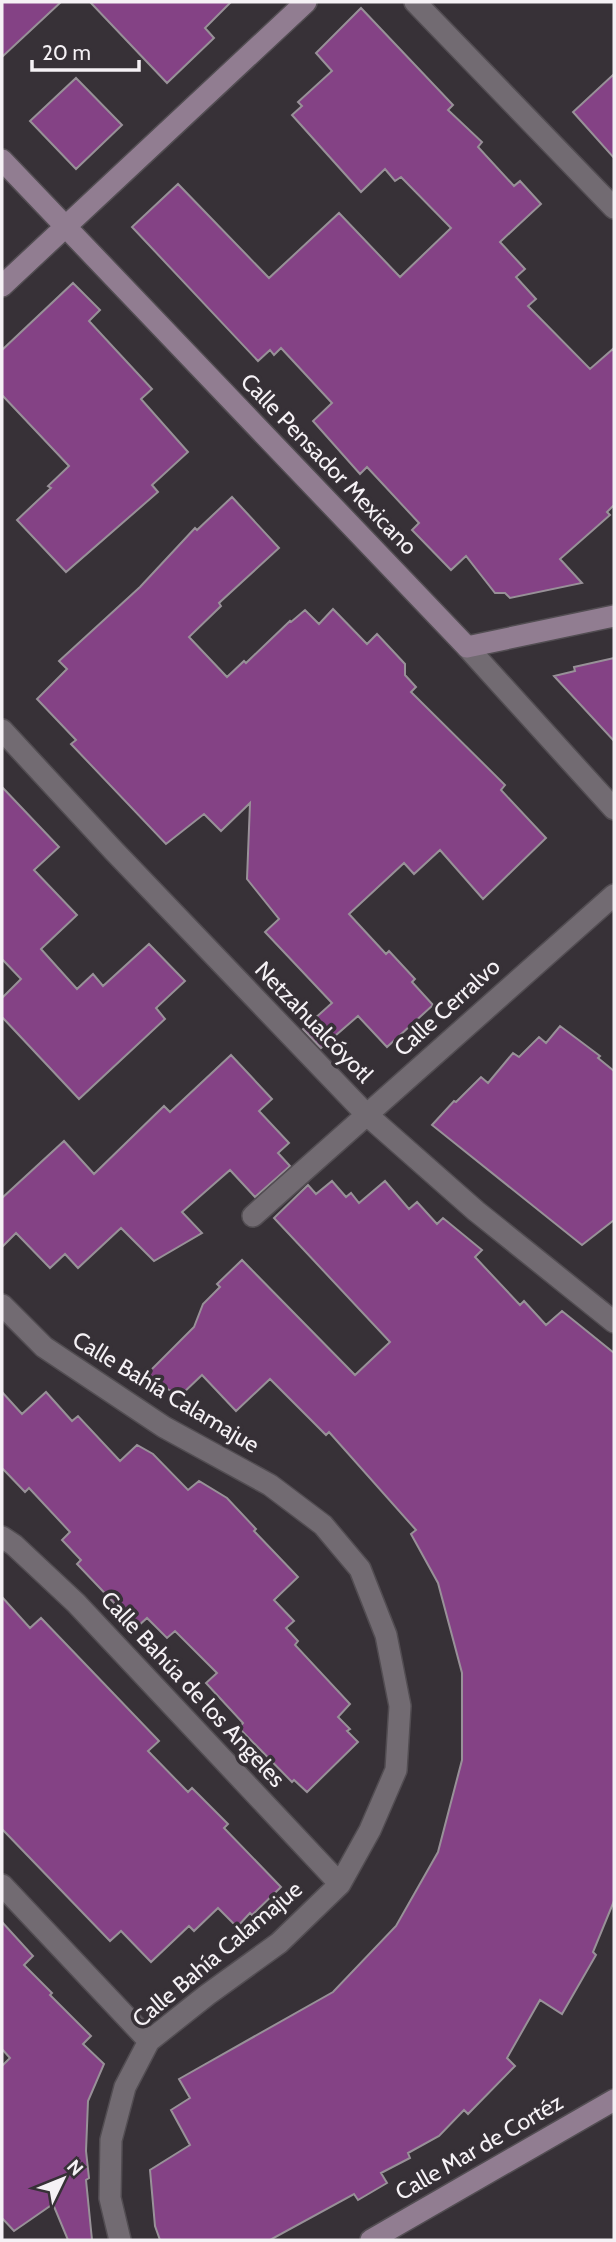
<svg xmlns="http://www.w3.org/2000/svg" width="616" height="2242" viewBox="0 0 616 2242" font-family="Cabin,sans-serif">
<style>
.building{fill:#844285;stroke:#989198;stroke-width:2}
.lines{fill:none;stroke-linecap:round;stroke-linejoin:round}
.street-casing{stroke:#524d52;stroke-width:24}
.secondary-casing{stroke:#524d52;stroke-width:24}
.street{stroke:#726b72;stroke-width:21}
.secondary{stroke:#917d91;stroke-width:21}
.labels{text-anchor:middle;stroke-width:7;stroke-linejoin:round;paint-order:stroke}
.street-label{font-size:23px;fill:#f5f1f5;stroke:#373137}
</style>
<rect width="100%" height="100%" fill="#373137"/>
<path class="building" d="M2,2H61L2,57Z
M90,2H231L205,28L214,38L167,83Z
M361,8L453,105L448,110L482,142L478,147L514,186L520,181L541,204L500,242L525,269L516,277L536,299L528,306L590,369L614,348V505L607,512L610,515L560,559L582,583L510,598L505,593H495L466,556L451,570L412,530L419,523L367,467L360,474L313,421L332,403L281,348L274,355L270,350L258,361L132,227L178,184L269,278L339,213L400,277L451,228L401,177L395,181L385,169L361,192L292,115L302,106L298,102L332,71L316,53Z
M614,74V158L573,112Z
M76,78L122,125L76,169L30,121Z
M73,283L100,310L89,321L152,389L141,399L188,452L152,485L158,492L66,572L17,520L51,488L48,486L69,466L2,395V350Z
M232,497L279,548L219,603L221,606L189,637L227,677L244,661L246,663L290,621L291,622L305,610L319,624L333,609L367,644L377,634L405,664V675L416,687L411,692L505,785L501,790L546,838L483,899L440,850L414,874L404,863L349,914L386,954L389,951L415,979L412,982L433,1005L387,1047L358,1016L321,1048L303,1029L332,1003L265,932L279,919L247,879L250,803L221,831L204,814L166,844L71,744L76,740L37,699L67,669L59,661L140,587L195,528L197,530Z
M614,658V741L554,676L575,671L574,667Z
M2,787L59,847L34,870L77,915L41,949L77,989L93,974L103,986L149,944L185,981L156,1008L165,1019L79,1099L2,1017V998L21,979L2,959Z
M560,1026L600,1056L598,1058L614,1071V1220L582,1245L432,1125L454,1101L456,1102L481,1077L488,1083L513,1053L519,1057L539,1037L546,1043Z
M231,1055L272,1099L259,1111L289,1143L278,1153L290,1166L255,1197L230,1170L182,1212L202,1233L154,1261L121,1228L78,1268L65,1254L50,1268L16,1233L2,1247V1198L64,1141L94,1174L164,1106L170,1112Z
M332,1181L346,1197L351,1193L359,1203L385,1181L409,1209L417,1202L437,1224L443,1218L482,1250L475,1257L520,1305L524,1301L546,1325L562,1311L614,1353V1901L593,1952L596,1955L562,2014L540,2000L507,2058L515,2066L468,2114L464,2110L439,2136L408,2153L410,2158L381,2173L387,2183L358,2200L354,2194L270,2240H160L155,2226L150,2170L190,2145L171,2110L190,2098L179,2079L333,1992L396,1926L438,1852L462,1760V1673L438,1583L411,1534L416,1530L329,1432L326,1435L270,1379L236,1411L202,1375L180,1396L145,1376L194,1327L203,1304L220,1287L217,1284L242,1260L355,1375L390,1342L274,1218L308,1185L316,1194Z
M2,1392L22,1414L46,1392L72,1421L78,1416L120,1461L137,1445L153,1454L188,1490L199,1481L227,1498L256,1529L254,1531L298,1577L274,1600L294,1621L286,1628L298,1641L295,1645L350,1704L338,1717L350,1729L347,1731L358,1742L307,1792L294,1780L292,1782L239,1728L243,1723L206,1683L217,1673L175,1631L167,1638L147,1618L137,1627L77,1564L81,1560L62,1540L70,1532L29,1488L25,1492L2,1468Z
M2,1597L30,1628L41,1618L159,1741L148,1751L188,1792L192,1788L228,1824L224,1828L281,1887L252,1915L250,1913L237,1927L218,1908L194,1931L189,1926L151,1962L121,1931L110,1941L2,1829Z
M2,1922L33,1956L24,1965L52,1993L50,1995L91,2036L83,2044L104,2064L88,2101L86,2151L89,2178L86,2180L92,2240H68L53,2204L14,2231L2,2218V2066L10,2058L2,2049Z"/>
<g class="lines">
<g class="street-casing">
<path id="street" d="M415,2L614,208
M467,647L614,809
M2,730L114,851L366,1114L476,1211L614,1322
M253,1216L614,895
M2,1305L44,1347L164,1427L270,1485L323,1525L360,1569L386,1635L400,1706L396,1770L370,1830L340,1884L279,1943L207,1995L149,2041L125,2087L111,2140L110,2198L120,2240
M2,1537L14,1545L76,1603L340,1884
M2,1885L149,2041"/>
</g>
<g class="secondary-casing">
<path id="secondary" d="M2,160L467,647L614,616
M2,286L306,2
M371,2240L614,2100"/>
</g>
<use href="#street" class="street"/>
<use href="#secondary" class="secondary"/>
</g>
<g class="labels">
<g class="street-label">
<text transform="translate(329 464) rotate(46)" y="8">Calle Pensador Mexicano</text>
<text transform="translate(447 1007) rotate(-42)" y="8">Calle Cerralvo</text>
<text transform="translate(314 1022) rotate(46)" y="8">Netzahualcóyotl</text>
<text transform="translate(166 1392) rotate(31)" y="8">Calle Bahía Calamajue</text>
<text transform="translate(193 1689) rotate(47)" y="8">Calle Bahúa de los Angeles</text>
<text transform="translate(217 1954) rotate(-40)" y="8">Calle Bahía Calamajue</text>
<text transform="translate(479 2147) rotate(-30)" y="8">Calle Mar de Cortéz</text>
</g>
</g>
<rect width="616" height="2242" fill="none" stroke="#f5f1f5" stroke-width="7"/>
<g transform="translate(63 2179) rotate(47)" stroke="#373137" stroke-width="5" paint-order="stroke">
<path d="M0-5L12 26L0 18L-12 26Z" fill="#f5f1f5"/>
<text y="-10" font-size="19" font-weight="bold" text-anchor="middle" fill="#f5f1f5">N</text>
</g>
<path d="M32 60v10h107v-10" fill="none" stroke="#f5f1f5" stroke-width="3.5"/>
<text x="42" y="60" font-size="21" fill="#f5f1f5" stroke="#373137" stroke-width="5" paint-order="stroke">20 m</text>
</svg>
